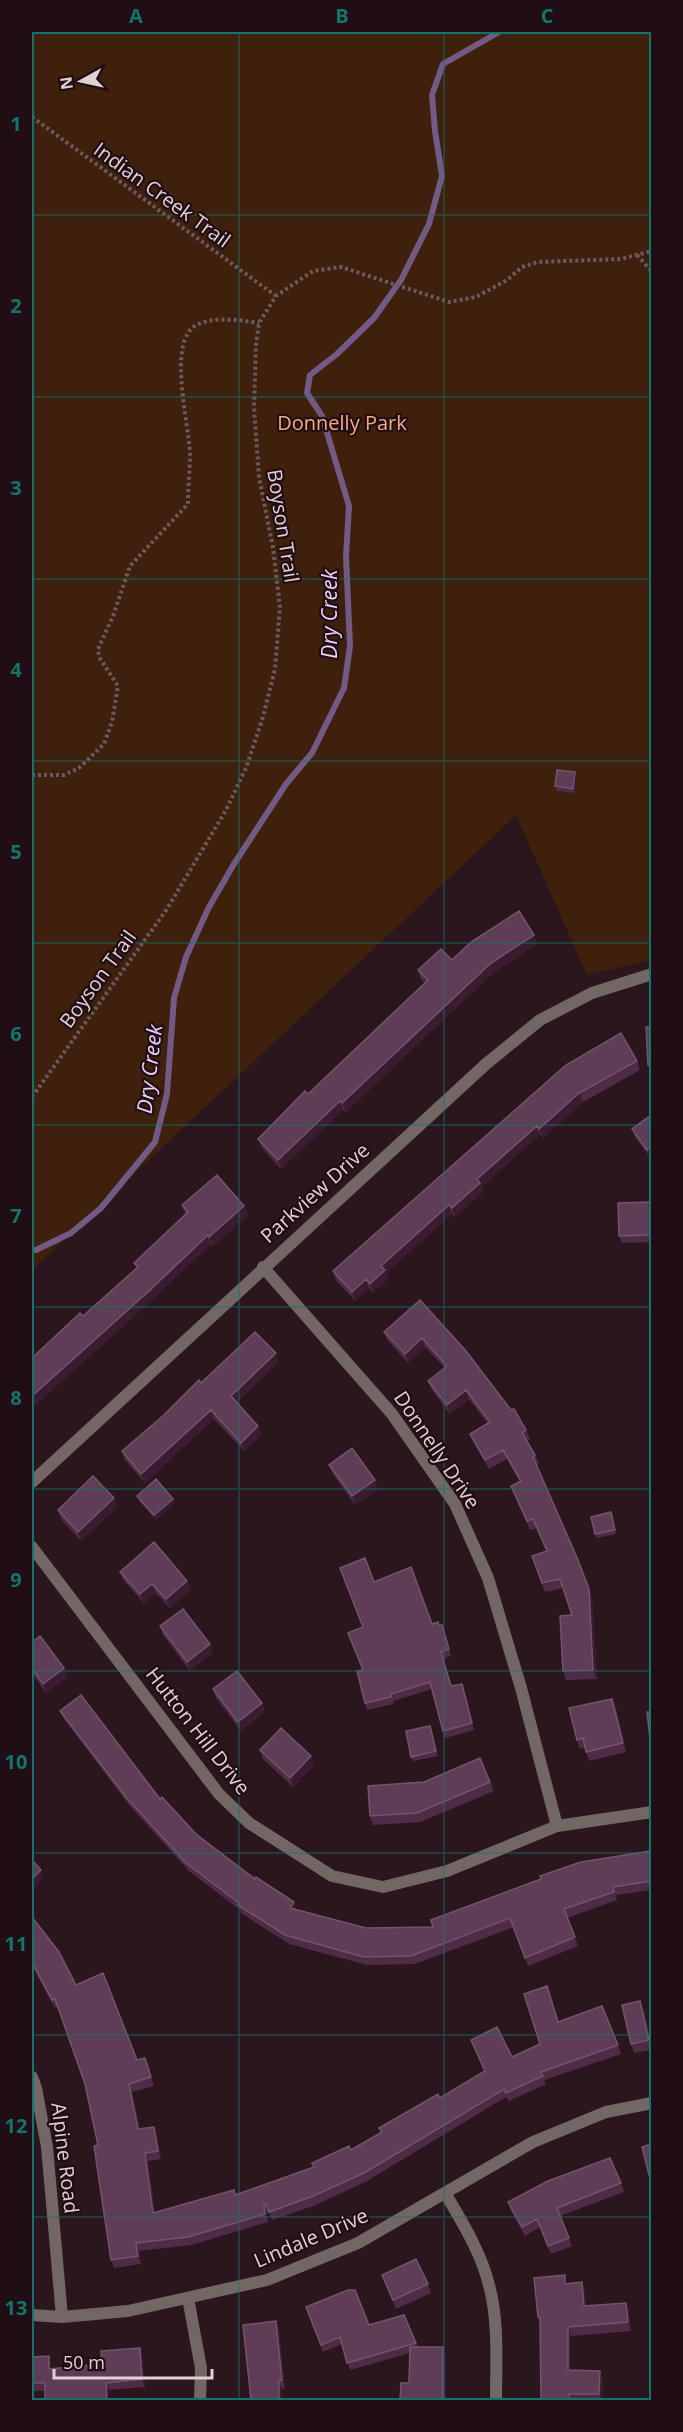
<svg xmlns="http://www.w3.org/2000/svg" width="683" height="2432" viewBox="0 0 683 2432" font-family="'Open Sans',sans-serif">
<style>
.green{fill:#3f200d}
.lines{fill:none;stroke-linecap:round;stroke-linejoin:round}
.stream{stroke:#725a85;stroke-width:6}
.path{stroke:#6c595f;stroke-width:4;stroke-dasharray:3 3;stroke-linecap:butt}
.street{stroke:#736765;stroke-width:12}
.wall{fill:#4f2b48}
.shaded-wall{fill:#3a1b30}
.building{fill:#5f3d57;stroke:#73546b;stroke-width:1.5}
.grid{fill:none;stroke:#0f766e;stroke-width:1.5;stroke-opacity:0.55}
.labels{text-anchor:middle;stroke-width:4.5;stroke-linejoin:round;paint-order:stroke}
.street-label{font-size:20px;fill:#e0d1d5;stroke:#210d14}
.park-label{font-size:20px;fill:#f4ab82;stroke:#210d14}
.water-label{font-size:21px;font-style:italic;fill:#ead2fc;stroke:#210d14}
.neatline{fill:none;stroke:#0f766e;stroke-width:2}
.grid-label{font-size:20px;text-anchor:middle;font-weight:bold;fill:#0f766e}
</style>
<rect width="100%" height="100%" fill="#2b161d"/>
<path class="green" d="M32,32H651V960L587,975L516,815L32,1270Z"/>
<g class="lines">
<path class="stream" d="M32,1250H36L71,1233L101,1208L155,1142L167,1094L174,998L186,957L209,907L234,864L286,784L312,753L344,688L350,646L346,556L349,506L322,416L307,393L310,375L337,354L374,318L401,280L429,224L442,176L435,131L432,95L443,64L499,32"/>
<path class="path" d="M32,117L276,296
M637,255L652,272
M32,775H64L79,768L104,744L112,722L118,686L99,657L98,649L113,616L130,566L188,504C188,488 190,470 190,454C189,424 169,350 192,328C208,315 241,320 259,323
M32,1097L167,909L226,810L246,768L263,717L275,669L280,607L273,548L259,477L254,408L256,344L259,323L276,296L313,271L341,267L449,302L476,297L507,280L522,267L538,262L621,259L652,251"/>
<path class="street" d="M263,1267L392,1414L455,1504L488,1578L521,1688L557,1826
M32,1482L486,1064L540,1020L592,993L652,974
M32,1547L219,1794L249,1823L332,1876L383,1887L447,1871L557,1826L652,1812
M32,2077L36,2088L47,2147L62,2317
M445,2193C462,2222 481,2252 489,2285C499,2322 496,2363 496,2400
M188,2298L201,2368L200,2400
M32,2315L62,2317L128,2311L267,2280L358,2243L533,2142L606,2112L652,2103"/>
</g>
<path class="wall" d="M577,777L575,793L557,791L555,786Z
M537,944L494,972L346,1112L343,1110L281,1169L262,1148L258,1139L308,1094L425,983L421,979L418,970L452,960Z
M651,1027V1073L648,1065Z
M637,1061L640,1070L583,1102L543,1138L540,1134L482,1187L483,1192L455,1217L452,1214L386,1273L388,1279L373,1293L369,1288L355,1301L336,1280L333,1271L566,1065Z
M651,1115L650,1157L635,1137L632,1129Z
M651,1202V1242L622,1243L619,1236Z
M182,1205L244,1206L248,1215L213,1246L211,1244L151,1301L32,1408V1358L83,1316L136,1268L134,1263L185,1214Z
M420,1300L526,1430L530,1439L527,1441L535,1455L539,1464L537,1465L578,1560L592,1598L597,1679L566,1680L563,1671L572,1615L563,1588L545,1592L532,1556L547,1551L537,1528L530,1530L515,1495L511,1486L520,1482L507,1459L489,1469L474,1443L470,1434L488,1424L469,1399L450,1414L432,1390L428,1381L445,1368L425,1347L408,1363L388,1341L384,1332Z
M279,1362L237,1402L262,1435L244,1451L214,1419L145,1483L125,1460L122,1451L201,1383Z
M329,1465L378,1489L355,1505L333,1474Z
M137,1496L173,1499L175,1503L156,1520L139,1501Z
M117,1507L81,1541L61,1519L58,1510Z
M611,1512L616,1534L597,1538L595,1534Z
M120,1572L187,1581L191,1590L170,1608L156,1593L144,1603L124,1581Z
M374,1582L432,1624L440,1625L444,1632L451,1656L443,1659L451,1686L464,1690L474,1730L445,1738L432,1689L393,1701L394,1704L367,1710L365,1703L363,1670L362,1627Z
M160,1626L210,1644L213,1653L190,1671L163,1635Z
M32,1642L64,1668L67,1677L46,1693L32,1673Z
M213,1689L262,1703L265,1712L241,1731L216,1698Z
M612,1699L616,1707L626,1752L589,1761L585,1747L580,1749L577,1740Z
M60,1711L160,1799L196,1834L296,1909L366,1928L433,1927L651,1851V1890L616,1895L617,1900L567,1918L578,1946L528,1966L514,1927L415,1964L367,1965L289,1944L241,1913L240,1910L189,1871L129,1805L64,1719Z
M430,1726L438,1756L413,1761L411,1757Z
M260,1750L314,1765L293,1787L263,1759Z
M424,1782H490L494,1791L420,1822L373,1825L370,1816Z
M32,1917L76,1985L137,2060L145,2058L154,2086L132,2092L140,2129L157,2135L161,2159L148,2161L155,2212L236,2195L314,2167L351,2150L381,2133L379,2128L440,2098L485,2071L471,2040L512,2057L540,2044L558,2022L618,2045L621,2054L544,2080L546,2084L509,2101L506,2097L367,2181L316,2205L272,2220L269,2212L267,2213L268,2222L191,2245L139,2251L141,2264L114,2268L111,2260L98,2145L85,2084L58,2007L55,2008L32,1966Z
M640,2001L644,2010L651,2045V2050L634,2053L631,2044Z
M651,2144V2183L649,2175Z
M621,2183L624,2192L560,2216L572,2246L551,2254L540,2227L525,2236L511,2211L508,2202Z
M382,2275L428,2284L431,2293L396,2309Z
M582,2282L585,2291L586,2306L626,2303L629,2311L631,2331L571,2336V2370L603,2379L602,2400H541L540,2325L538,2317L568,2284Z
M306,2307L369,2325L404,2315L418,2347L446,2356V2400H400L409,2383L410,2353L350,2370L342,2344L323,2352Z
M279,2330L285,2388L282,2389V2400H251Z
M140,2348L142,2355L145,2387L108,2390L32,2391V2357L49,2356L51,2364V2369L102,2364Z"/>
<path class="shaded-wall" d="M575,772L577,777L575,793L573,789Z
M534,935L537,944L494,972L346,1112L342,1103L491,963Z
M579,1093L583,1102L543,1138L539,1129Z
M340,1101L343,1110L281,1169L278,1160Z
M537,1126L540,1134L482,1187L483,1192L455,1217L452,1208L477,1179Z
M651,1146V1156L650,1157L647,1150Z
M449,1205L452,1214L386,1273L388,1279L373,1293L370,1284L381,1266Z
M244,1206L248,1215L213,1246L209,1237Z
M208,1235L211,1244L151,1301L32,1408V1396Z
M366,1279L369,1288L355,1301L352,1292Z
M422,1338L425,1347L408,1363L405,1354Z
M276,1353L279,1362L234,1404L231,1396Z
M466,1390L469,1399L450,1414L447,1405Z
M211,1410L214,1419L145,1483L141,1474Z
M258,1426L262,1435L244,1451L241,1443Z
M375,1480L378,1489L355,1505L352,1496Z
M114,1498L117,1507L81,1541L78,1532Z
M173,1499L175,1503L156,1520L154,1515Z
M187,1581L191,1590L170,1608L166,1599Z
M152,1584L156,1593L144,1603L140,1594Z
M589,1589L592,1598L597,1679L593,1670Z
M210,1644L213,1653L190,1671L187,1662Z
M64,1668L67,1677L46,1693L43,1684Z
M612,1699L616,1707L626,1752L623,1743Z
M262,1703L265,1712L241,1731L238,1722Z
M311,1756L314,1765L293,1787L290,1778Z
M41,1870L44,1878L32,1890V1879Z
M294,1902L297,1911L290,1908Z
M640,2001L644,2010L651,2047L649,2040Z
M129,2084L132,2092L141,2137L138,2129Z
M154,2127L157,2135L161,2159L158,2151Z
M145,2153L148,2161L156,2221L153,2213Z
M264,2205L267,2213L268,2222L265,2214Z
M136,2243L139,2251L141,2264L138,2256Z
M582,2282L585,2291L587,2315L584,2306Z
M626,2303L629,2311L631,2331L628,2322Z
M276,2321L279,2330L285,2388L282,2380Z
M568,2327L571,2336V2378L568,2370Z
M443,2347L446,2356V2400H443Z
M140,2348L142,2355L145,2387L142,2379Z
M49,2356L51,2364L52,2377L49,2369Z
M600,2371L603,2379L602,2400L599,2394Z
M279,2381L282,2389V2400H279Z
M106,2383L108,2390L109,2400H107Z"/>
<path class="building" d="M557,770L575,772L573,789L555,786Z
M519,911L534,935L491,963L342,1103L340,1101L278,1160L258,1139L305,1091L308,1094L428,980L418,970L441,949L452,960L471,942Z
M646,1027H651V1065H648Z
M621,1033L637,1061L579,1093L539,1129L537,1126L477,1179L480,1183L452,1208L449,1205L381,1266L385,1270L370,1284L366,1279L352,1292L333,1271L566,1065Z
M651,1115V1146L647,1150L632,1129Z
M217,1175L244,1206L209,1237L208,1235L148,1292L32,1396V1358L80,1313L83,1316L138,1267L134,1263L188,1212L182,1205Z
M651,1202V1235L619,1236L618,1203Z
M420,1300L466,1351L511,1410L514,1409L526,1430L522,1433L535,1455L533,1457L578,1560L589,1589L593,1670L563,1671L560,1616L572,1615L560,1579L542,1583L532,1556L547,1551L533,1519L527,1521L511,1486L521,1481L503,1450L485,1460L470,1434L490,1422L466,1390L447,1405L428,1381L447,1366L422,1338L405,1354L384,1332Z
M255,1332L276,1353L231,1396L258,1426L241,1443L211,1410L141,1474L122,1451L164,1415L199,1380L201,1383Z
M352,1448L375,1480L352,1496L329,1465Z
M93,1476L114,1498L78,1532L58,1510Z
M156,1479L173,1499L154,1515L137,1496Z
M611,1512L615,1530L595,1534L591,1517Z
M154,1542L187,1581L166,1599L152,1584L140,1594L120,1572Z
M365,1558L374,1582L411,1567L432,1624L438,1622L439,1625H442L449,1649L441,1652L451,1686L462,1684L472,1723L443,1731L430,1682L391,1694V1697L365,1703L357,1671L363,1670L348,1633L363,1627L340,1568Z
M183,1609L210,1644L187,1662L160,1626Z
M40,1636L64,1668L43,1684L32,1668V1642Z
M237,1671L262,1703L238,1722L213,1689Z
M81,1695L160,1799L162,1797L196,1834L255,1879L256,1877L294,1902L290,1908L366,1928L433,1927L431,1920L541,1879L540,1876L581,1862L651,1851V1881L613,1887L614,1892L564,1909L575,1937L525,1958L510,1918L411,1956L364,1957L285,1935L238,1905L239,1903L186,1863L126,1797L60,1711Z
M612,1699L623,1743L586,1752L583,1738L577,1740L569,1708Z
M647,1712H651V1748Z
M430,1726L436,1751L411,1757L406,1731Z
M281,1728L311,1756L290,1778L260,1750Z
M480,1758L490,1782L417,1813L370,1816L368,1786L424,1782Z
M32,1860L41,1870L32,1879Z
M32,1917L59,1952L76,1985L103,1973L137,2060L145,2058L151,2077L129,2084L138,2129L154,2127L158,2151L145,2153L153,2213L234,2190L235,2195L314,2167L312,2163L349,2146L351,2150L382,2132L379,2128L438,2094L440,2098L485,2071L471,2040L497,2027L512,2057L540,2044L524,1994L547,1986L558,2022L602,2006L618,2045L541,2072L543,2076L506,2093L504,2089L364,2173L313,2196L269,2212L266,2204L264,2205L265,2214L188,2237L136,2243L138,2256L111,2260L94,2146L98,2145L85,2084L55,1999L52,2000L32,1962Z
M640,2001L649,2040L631,2044L622,2005Z
M651,2144V2174L649,2175L642,2147Z
M610,2158L621,2183L557,2208L569,2238L548,2246L537,2219L522,2227L508,2202L548,2181Z
M416,2259L428,2284L393,2300L382,2275Z
M565,2275V2284L582,2282L584,2306L626,2303L628,2322L568,2327V2370L600,2371L599,2394H569V2400H541L540,2317H538L534,2278Z
M348,2290H355L369,2325L404,2315L416,2343L347,2363L340,2337L321,2345L306,2307Z
M276,2321L282,2380L279,2381V2400H251L243,2325Z
M410,2347H443V2400H400L401,2383H409Z
M140,2348L142,2379L106,2383L107,2400H45V2383H32V2357L49,2356V2369L102,2364L101,2351Z"/>
<path class="grid" d="M239,32V2400M444,32V2400M32,215H652M32,397H652M32,579H652M32,761H652M32,943H652M32,1125H652M32,1307H652M32,1489H652M32,1671H652M32,1853H652M32,2035H652M32,2217H652"/>
<g class="labels">
<g class="street-label">
<text transform="translate(162 195) rotate(36)" y="7">Indian Creek Trail</text>
<text transform="translate(283 526) rotate(81)" y="7">Boyson Trail</text>
<text transform="translate(98 979) rotate(-54)" y="7">Boyson Trail</text>
<text transform="translate(315 1193) rotate(-42)" y="7">Parkview Drive</text>
<text transform="translate(437 1450) rotate(56)" y="7">Donnelly Drive</text>
<text transform="translate(198 1731) rotate(52)" y="7">Hutton Hill Drive</text>
<text transform="translate(65 2158) rotate(83)" y="7">Alpine Road</text>
<text transform="translate(311 2238) rotate(-23)" y="7">Lindale Drive</text>
</g>
<g class="park-label">
<text x="342" y="430">Donnelly Park</text>
</g>
<g class="water-label">
<text transform="translate(330 614) rotate(-90)" y="7">Dry Creek</text>
<text transform="translate(150 1069) rotate(-83)" y="7">Dry Creek</text>
</g>
</g>
<rect width="683" height="2432" fill="none" stroke="#210d14" stroke-width="66"/>
<g transform="translate(81 81) rotate(262)" stroke="#210d14" stroke-width="4.5" paint-order="stroke">
<path d="M0-4.5L10 22L0 15L-10 22Z" fill="#e0d1d5"/>
<text y="-9" font-size="16" font-weight="bold" text-anchor="middle" fill="#e0d1d5">N</text>
</g>
<path d="M54 2369v9h158v-9" fill="none" stroke="#e0d1d5" stroke-width="3"/>
<text x="63" y="2369" font-size="18" fill="#e0d1d5" stroke="#210d14" stroke-width="4.5" paint-order="stroke">50 m</text>
<rect x="33" y="33" width="617" height="2366" class="neatline"/>
<g class="grid-label">
<text x="136" y="23">A</text>
<text x="342" y="23">B</text>
<text x="547" y="23">C</text>
<text x="16" y="131">1</text>
<text x="16" y="313">2</text>
<text x="16" y="495">3</text>
<text x="16" y="677">4</text>
<text x="16" y="859">5</text>
<text x="16" y="1041">6</text>
<text x="16" y="1223">7</text>
<text x="16" y="1405">8</text>
<text x="16" y="1587">9</text>
<text x="16" y="1769">10</text>
<text x="16" y="1951">11</text>
<text x="16" y="2133">12</text>
<text x="16" y="2315">13</text>
</g>
</svg>
